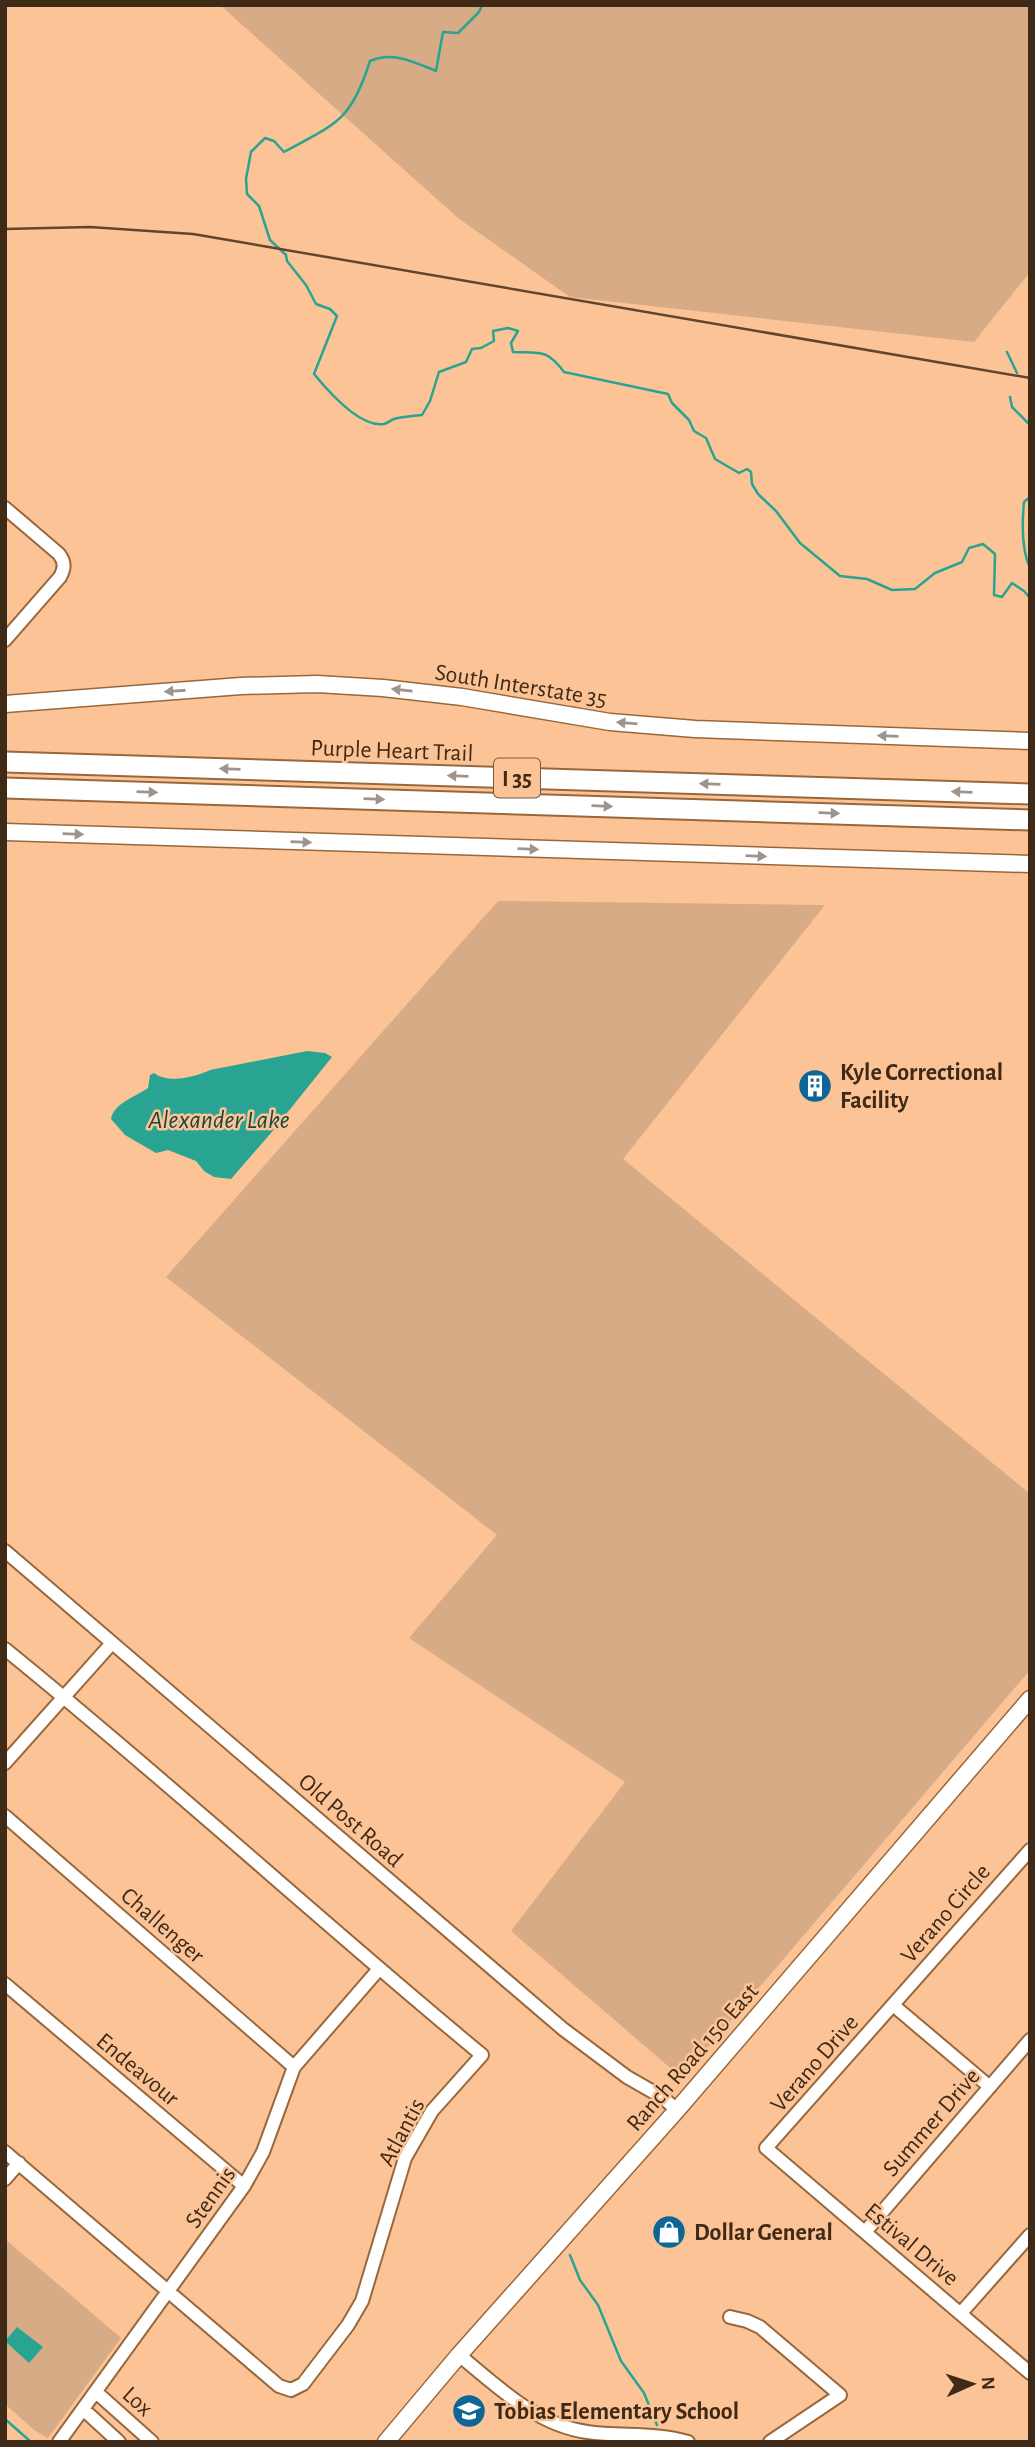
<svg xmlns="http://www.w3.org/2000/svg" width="1035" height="2447" viewBox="0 0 1035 2447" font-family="'Alegreya Sans',sans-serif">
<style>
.green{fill:#d7ab86}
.water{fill:#2aa492}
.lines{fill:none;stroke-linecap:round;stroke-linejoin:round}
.stream{stroke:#2aa492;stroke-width:2.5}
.minor-casing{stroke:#98673b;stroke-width:16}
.major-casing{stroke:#98673b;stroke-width:19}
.highway-casing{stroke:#98673b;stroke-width:23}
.minor{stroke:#fff;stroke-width:12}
.major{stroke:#fff;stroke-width:16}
.highway{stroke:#fff;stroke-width:19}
.rail{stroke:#61452e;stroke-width:2.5}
.oneway{fill:#9f948b}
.labels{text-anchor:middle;stroke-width:5;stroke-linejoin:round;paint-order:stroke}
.shield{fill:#fcc496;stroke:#78583d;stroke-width:2}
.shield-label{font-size:23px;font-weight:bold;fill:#3f2917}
.street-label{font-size:24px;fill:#3f2917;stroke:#fcc496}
.poi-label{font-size:24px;font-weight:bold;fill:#3f2917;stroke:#fcc496;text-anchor:start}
.water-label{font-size:26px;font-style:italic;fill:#15473f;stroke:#fcc496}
</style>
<rect width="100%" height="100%" fill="#fcc496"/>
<path class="green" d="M220,5H1030V272L974,342L570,297L458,218Z
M498,901L825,905L623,1159L1030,1494V1670L682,2078L511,1931L625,1782L409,1638L497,1535L166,1277Z
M5,2239L121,2338L48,2438L34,2430L5,2404Z"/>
<path class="water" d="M307,1051L325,1053L332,1057L271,1133L231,1179L214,1177L204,1171L196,1161L168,1150L156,1153L125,1135L111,1119C114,1103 135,1097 148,1088L150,1075L154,1073C169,1084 195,1077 210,1070Z
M17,2327L43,2347L29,2363L5,2341Z"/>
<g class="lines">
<path class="stream" d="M482,5L479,12L458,33L443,32L436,71C414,62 393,51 370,61C351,121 337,123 284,152L274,141L265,138L251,152L246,179L247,194L259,206L270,240L286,255L287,261L306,285L316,304L330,309L337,316L314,374C328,391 360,428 384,424C388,423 391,420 394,419C403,416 413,416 422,415L430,401L439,372L466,362L472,349L481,348L494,341L493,331L508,328L518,331L511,343L513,352C541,353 547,349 564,372L668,394L672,403L689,420L694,431L706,438L715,459L739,473L747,469L751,472L752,484L758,494L776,511L800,543L840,576L867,579L892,590L915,589L935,573L962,562L969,548L983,544L995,554L994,595L1002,597L1012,583L1024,591L1030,598
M1007,352L1017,373
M1010,397L1012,407L1030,425
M1030,497L1024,502C1022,523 1021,549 1030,568
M570,2255L580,2280L598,2305L621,2361L644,2393L657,2425
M5,2419L31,2442"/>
<g class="minor-casing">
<path id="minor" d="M5,508L59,554C65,562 65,568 60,577L5,640
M5,1551L563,2029L627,2077L662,2097L677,2110
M5,1649C167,1780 321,1922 482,2055L432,2111L405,2158L362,2301L348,2325L303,2384L291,2390L279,2386L5,2152
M5,1763L112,1643
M5,1816L294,2067
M1030,1850L766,2148L1030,2373
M5,1984L244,2186
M893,2005L990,2087
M5,2179L19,2163
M865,2232L1030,2040
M961,2313L1030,2235
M730,2317L747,2321L760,2327L840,2395L770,2442
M459,2355C497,2386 536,2425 587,2432C621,2437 655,2432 688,2442
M96,2392L152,2442
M83,2409L119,2442
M59,2442L244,2186L263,2152L294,2067L379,1969"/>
</g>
<g class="major-casing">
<path id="major" d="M5,704L241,686L317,684L383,688L462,697L610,722L695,729L1030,741
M5,832L1030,864
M386,2442L459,2355L677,2110L1030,1699"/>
</g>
<g class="highway-casing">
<path id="highway" d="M5,762L1030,794
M5,788L1030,820"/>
</g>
<use href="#minor" class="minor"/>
<use href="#major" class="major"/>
<use href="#highway" class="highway"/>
<path class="rail" d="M5,229L90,227L193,234L1030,378"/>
</g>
<defs><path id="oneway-solid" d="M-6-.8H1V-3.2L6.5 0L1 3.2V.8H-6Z" transform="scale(1.75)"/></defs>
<g class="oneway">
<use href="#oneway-solid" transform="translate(402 690) rotate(-174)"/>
<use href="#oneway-solid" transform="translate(175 691) rotate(176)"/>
<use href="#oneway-solid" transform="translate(627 723) rotate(-175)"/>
<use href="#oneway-solid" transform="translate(888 736) rotate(-178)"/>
<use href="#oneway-solid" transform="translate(230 769) rotate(-178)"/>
<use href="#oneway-solid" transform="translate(458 776) rotate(-178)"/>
<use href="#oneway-solid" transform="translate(710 784) rotate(-178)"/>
<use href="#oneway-solid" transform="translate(147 792) rotate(2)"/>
<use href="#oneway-solid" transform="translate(962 792) rotate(-178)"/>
<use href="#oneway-solid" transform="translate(374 799) rotate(2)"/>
<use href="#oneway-solid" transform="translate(602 806) rotate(2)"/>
<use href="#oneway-solid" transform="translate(829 813) rotate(2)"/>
<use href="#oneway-solid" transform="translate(73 834) rotate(2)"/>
<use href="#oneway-solid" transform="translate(301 842) rotate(2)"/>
<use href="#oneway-solid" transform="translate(528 849) rotate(2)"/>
<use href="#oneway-solid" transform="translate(756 856) rotate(2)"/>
</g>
<defs>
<g id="building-disc" transform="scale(1.75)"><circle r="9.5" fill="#0f6696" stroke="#fcc496"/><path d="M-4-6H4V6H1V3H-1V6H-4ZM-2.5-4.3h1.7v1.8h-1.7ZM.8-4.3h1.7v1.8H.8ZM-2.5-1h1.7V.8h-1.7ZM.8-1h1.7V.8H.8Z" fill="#fff"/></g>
<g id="shop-disc" transform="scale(1.75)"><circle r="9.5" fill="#0f6696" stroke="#fcc496"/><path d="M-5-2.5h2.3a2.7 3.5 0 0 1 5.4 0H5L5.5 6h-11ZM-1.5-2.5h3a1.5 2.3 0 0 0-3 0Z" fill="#fff"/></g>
<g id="school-disc" transform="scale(1.75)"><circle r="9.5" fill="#0f6696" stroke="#fcc496"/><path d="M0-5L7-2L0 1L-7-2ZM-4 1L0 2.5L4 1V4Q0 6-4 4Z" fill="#fff"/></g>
</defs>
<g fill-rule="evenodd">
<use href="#building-disc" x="815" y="1086"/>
<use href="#shop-disc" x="669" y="2232"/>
<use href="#school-disc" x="469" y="2411"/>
</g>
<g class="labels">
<rect class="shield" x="494" y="758.5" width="46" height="39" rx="5"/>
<g class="shield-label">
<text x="517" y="786">I 35</text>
</g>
<g class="street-label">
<text transform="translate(521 685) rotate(9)" y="8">South Interstate 35</text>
<text transform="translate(392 750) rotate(2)" y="8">Purple Heart Trail</text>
<text transform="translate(351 1820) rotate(41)" y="8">Old Post Road</text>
<text transform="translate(945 1913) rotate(-49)" y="8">Verano Circle</text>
<text transform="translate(163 1925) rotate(41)" y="8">Challenger</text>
<text transform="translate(692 2057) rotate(-49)" y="8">Ranch Road 150 East</text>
<text transform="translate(814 2063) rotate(-49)" y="8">Verano Drive</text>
<text transform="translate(138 2069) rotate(40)" y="8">Endeavour</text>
<text transform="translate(931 2122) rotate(-49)" y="8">Summer Drive</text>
<text transform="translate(401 2132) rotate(-62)" y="8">Atlantis</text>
<text transform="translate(210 2197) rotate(-55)" y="8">Stennis</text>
<text transform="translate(912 2244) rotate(40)" y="8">Estival Drive</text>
<text transform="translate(138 2401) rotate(42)" y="8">Lox</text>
</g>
<g class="poi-label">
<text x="840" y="1080">Kyle Correctional<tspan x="840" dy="28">Facility</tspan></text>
<text x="694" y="2240">Dollar General</text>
<text x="494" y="2419">Tobias Elementary School</text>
</g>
<g class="water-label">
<text x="219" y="1128">Alexander Lake</text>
</g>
</g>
<rect width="1035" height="2447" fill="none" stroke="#3f2917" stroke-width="14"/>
<g transform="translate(972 2384) rotate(87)" stroke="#fcc496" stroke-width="5" paint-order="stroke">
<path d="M0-5L12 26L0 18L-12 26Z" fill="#3f2917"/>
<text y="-10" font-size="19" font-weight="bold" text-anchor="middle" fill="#3f2917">N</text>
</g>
</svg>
